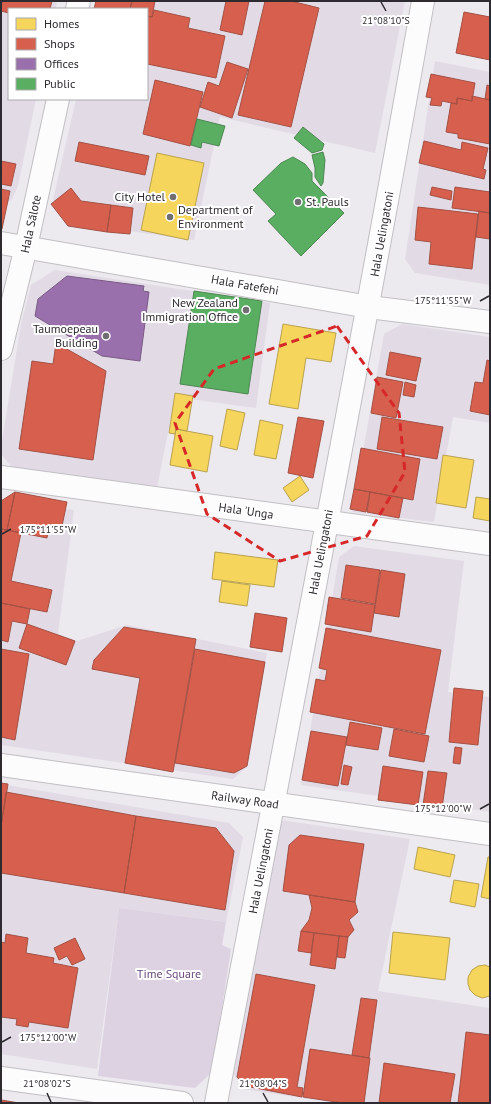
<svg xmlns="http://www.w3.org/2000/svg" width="491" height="1104" viewBox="0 0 491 1104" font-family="'PT Sans',sans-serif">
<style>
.built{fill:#e2dbe6}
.green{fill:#dcd2e2}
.homes{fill:#f6d55c;stroke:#baa24f}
.shops{fill:#d6604d;stroke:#a45044}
.offices{fill:#9970ab;stroke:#795b86}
.public{fill:#5aae61;stroke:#4d8752}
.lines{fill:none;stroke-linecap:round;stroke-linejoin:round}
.minor-casing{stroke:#c1bfc3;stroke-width:24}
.tertiary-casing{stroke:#c1bfc3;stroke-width:24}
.secondary-casing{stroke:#c1bfc3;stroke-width:24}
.minor{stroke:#fcfcfd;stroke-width:22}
.tertiary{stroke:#fcfcfd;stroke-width:22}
.secondary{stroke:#fcfcfd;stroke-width:22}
.marked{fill:none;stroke:#d62828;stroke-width:3;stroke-dasharray:8 5;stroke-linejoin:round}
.ticks{fill:none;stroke:#2e2b30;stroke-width:1.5}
.poi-dot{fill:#706e73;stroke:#fff;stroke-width:1.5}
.labels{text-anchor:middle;stroke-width:4;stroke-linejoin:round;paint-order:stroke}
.poi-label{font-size:12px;fill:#2e2b30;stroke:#fff;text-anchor:end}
.street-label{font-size:12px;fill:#2e2b30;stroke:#fff}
.park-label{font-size:12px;fill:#69487c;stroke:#fff}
.ticks-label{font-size:10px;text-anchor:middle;fill:#2e2b30;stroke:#fff;stroke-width:4;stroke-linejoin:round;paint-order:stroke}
</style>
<rect width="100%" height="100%" fill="#ece9ef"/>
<path class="built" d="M1,1H57L56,9H9V99H36L18,186L12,199L2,210Z
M98,1H405L375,153L220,117L194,240L70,223L53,200L76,99H147V9Z
M435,61L490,72V285L415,273L405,259Z
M55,270L270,303L256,408L175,397L157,488L15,471L1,454V447L21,324L31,285Z
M402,324L490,337V423L453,417L434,522L352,512L384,334Z
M6,499L74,510L58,634L77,641L127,625L267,653L248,766L233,779L1,745V502Z
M354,546L464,561L448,692L490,697V812L301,785L339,557Z
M1,784L229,823L243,837L226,922L119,908L97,1069L1,1054Z
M281,820L410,839L378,991L490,1008V1103H336L243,1089L233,1073Z"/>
<path class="green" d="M119,908L226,922L222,945L231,949L212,1072L195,1088L98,1076Z"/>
<path class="homes" d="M157,153L204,163L188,240L141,230Z
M283,324L336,333L331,362L306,358L298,409L269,404Z
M175,393L193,396L187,431L176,429L175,434L169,433Z
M227,409L245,413L237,450L220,446Z
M260,420L283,425L276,459L254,455Z
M176,429L213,436L207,472L170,465Z
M443,455L474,460L466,508L436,503Z
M300,476L309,490L292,502L283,488Z
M476,497L490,499V521L473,518Z
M215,552L278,560L274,587L212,579Z
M222,581L250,585L247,606L219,602Z
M418,847L455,855L450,877L414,869Z
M488,857H490V899L481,897Z
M454,880L479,884L475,907L450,902Z
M393,932L450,938L445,980L389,973Z
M485,965L490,967V996L482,998L475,995L470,990L468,984V977L472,970L478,966Z"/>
<path class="shops" d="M2,1H52L50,9H9V13L1,11Z
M96,1H132L130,9H94Z
M132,1H155L152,17L147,16V9H130Z
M226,1H249L242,35L220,30Z
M265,1H291L319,8L291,127L238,115Z
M154,10L190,18L188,28L225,36L216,78L147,64V16L152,17Z
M464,12L490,17V60L456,53Z
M227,62L248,69L232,118L200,107L208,82L219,86Z
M431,74L475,83L472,101L457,98V104L442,101L441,106L430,105L432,98L426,97Z
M155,80L203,92L190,146L143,134Z
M487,85L490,86V100L485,99Z
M472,96L490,100V144L458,138V134L446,132L451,103L457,104V98L472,101Z
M424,141L461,150L462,142L488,148L483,169L486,170L484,179L419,163Z
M79,142L149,156L145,175L75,161Z
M1,161L16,164L11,186L1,184Z
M432,187L452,191L451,200L430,195Z
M455,187L490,192V213L452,208Z
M71,188L81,201L111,205L107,232L68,226L51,204Z
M1,189L10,191L2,229L1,228Z
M111,205L133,208L130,234L107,232Z
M418,207L478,214L472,269L429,264L431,242L415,240Z
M479,211L490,213V239L476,237Z
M56,343L106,371L93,460L19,449L32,361L53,364Z
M390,352L421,358L416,381L386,375Z
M487,360L490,361V415L470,411L475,382L483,383Z
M377,377L403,382L396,418L371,413Z
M405,382L416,385L414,397L403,395Z
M298,417L324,421L313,478L288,473Z
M382,417L443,427L437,459L377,449Z
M361,448L420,459L413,500L354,489Z
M354,489L370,492L366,512L350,509Z
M15,492L67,502L62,526L49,524L47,538L7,530Z
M15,492L7,530L1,529V501Z
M370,492L403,498L399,518L367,512Z
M1,529L21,533L11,581L52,590L47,612L1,603Z
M346,565L380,570L375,604L341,598Z
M381,570L405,574L399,617L374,613Z
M329,597L375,605L371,632L325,624Z
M1,603L30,609L27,624L12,621L8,642L1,640Z
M255,613L287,618L282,652L250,647Z
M27,624L75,641L66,665L19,648Z
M124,627L196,639L173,772L125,763L140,678L92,669L94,660Z
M326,628L441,650L425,734L310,712L316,679L325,681L327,670L319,668Z
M1,649L29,654L15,740L1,737Z
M195,649L265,662L247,766L234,773L175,763Z
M454,688L483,691L478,745L449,742Z
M350,722L382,728L378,750L346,745Z
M394,729L429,736L424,762L389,756Z
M311,731L347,737L338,786L302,780Z
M455,747L462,748L460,764L453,763Z
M344,765L352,767L348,785L341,784Z
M383,766L423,772L418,805L378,800Z
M428,771L447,773L442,808L423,805Z
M1,783L8,784L1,827Z
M6,792L136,816L124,893L1,873V827Z
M136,816L216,828L234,851L225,910L124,893Z
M300,835L364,844L355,902L283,891L289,845Z
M309,895L355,902L358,912L349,920L354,930L348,937L301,931L309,920L312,908Z
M301,931L314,933L311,953L298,951Z
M314,933L339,936L335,969L310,965Z
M6,934L28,938L26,953L54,958L53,963L78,968L68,1028L29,1022L28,1027L16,1025L17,1019L1,1017V942L5,943Z
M339,936L348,937L345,958L337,957Z
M75,938L85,959L72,965L67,956L59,960L54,948Z
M256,974L315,985L297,1087L303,1088L302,1097L245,1086L237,1077Z
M361,998L377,1000L369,1058L352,1055Z
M466,1032L490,1035V1103H458Z
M310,1049L370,1058L364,1103H343L303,1097Z
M384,1063L455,1074L450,1103H379Z
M1,1100L19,1103H1Z"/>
<path class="offices" d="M67,276L144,286L143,291L149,292L140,361L102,356L35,316L38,299Z"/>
<path class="public" d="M197,119L225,126L219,146L202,142L201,148L191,145Z
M303,127L324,144L322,150L312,153L294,138Z
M323,152L325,160L323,183L321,186L315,177V168L312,155Z
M293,157L305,164L312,173V181L344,213L301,256L268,221L276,214L253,190L281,163Z
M194,291L262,301L248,394L180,384Z"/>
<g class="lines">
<g class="minor-casing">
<path id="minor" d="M1,477L490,544"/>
</g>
<g class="tertiary-casing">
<path id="tertiary" d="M1,349L26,247
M1,765L490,834
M216,1103C286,736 358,369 423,1"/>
</g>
<g class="secondary-casing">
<path id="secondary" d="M77,9L79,1
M1,243L369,307L490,322
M26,247L58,99
M1,1078L182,1103"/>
</g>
<use href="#minor" class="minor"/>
<use href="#tertiary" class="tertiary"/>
<use href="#secondary" class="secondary"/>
</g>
<path class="marked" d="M337,326L399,413L405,472L367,536L280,561L207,514L175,423L214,369Z"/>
<path class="ticks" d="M381,2L386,11M480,301L489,296M2,534L11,529M480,809L489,804M2,1042L11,1037M47,1093L51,1102M263,1093L268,1102"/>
<g class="poi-dot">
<circle cx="173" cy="197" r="4"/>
<circle cx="298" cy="202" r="4"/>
<circle cx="170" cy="217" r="4"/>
<circle cx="246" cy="310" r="4"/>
<circle cx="106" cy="336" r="4"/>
</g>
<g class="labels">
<g class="poi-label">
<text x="165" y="201">City Hotel</text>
<text x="306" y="206" text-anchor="start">St. Pauls</text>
<text x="178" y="214" text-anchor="start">Department of<tspan x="178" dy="14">Environment</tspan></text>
<text x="238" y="307">New Zealand<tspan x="238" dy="14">Immigration Office</tspan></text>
<text x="98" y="333">Taumoepeau<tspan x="98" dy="14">Building</tspan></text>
</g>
<g class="street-label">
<text transform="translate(31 224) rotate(-78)" y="4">Hala Sālote</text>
<text transform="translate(382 234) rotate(-80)" y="4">Hala Uelingatoni</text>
<text transform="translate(245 285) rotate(10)" y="4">Hala Fatefehi</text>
<text transform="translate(246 511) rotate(8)" y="4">Hala 'Unga</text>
<text transform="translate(321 552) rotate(-79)" y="4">Hala Uelingatoni</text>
<text transform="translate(245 800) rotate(8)" y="4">Railway Road</text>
<text transform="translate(261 871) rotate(-79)" y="4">Hala Uelingatoni</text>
</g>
<g class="park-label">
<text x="169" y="978">Time Square</text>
</g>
</g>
<g class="ticks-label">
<text x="386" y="24">21°08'10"S</text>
<text x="443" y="304">175°11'55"W</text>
<text x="48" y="533">175°11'55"W</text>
<text x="443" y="812">175°12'00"W</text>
<text x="48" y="1041">175°12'00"W</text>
<text x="47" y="1087">21°08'02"S</text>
<text x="263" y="1087">21°08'04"S</text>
</g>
<rect width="491" height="1104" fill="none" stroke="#2e2b30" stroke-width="4"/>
<rect x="8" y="8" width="140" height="92" fill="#ffffff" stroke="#abaaac"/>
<rect x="16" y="18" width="20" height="12" fill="#f6d55c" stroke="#abaaac"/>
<text x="44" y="28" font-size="12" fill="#2e2b30">Homes</text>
<rect x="16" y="38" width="20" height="12" fill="#d6604d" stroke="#abaaac"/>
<text x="44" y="48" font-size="12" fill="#2e2b30">Shops</text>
<rect x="16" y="58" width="20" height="12" fill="#9970ab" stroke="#abaaac"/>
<text x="44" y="68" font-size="12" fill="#2e2b30">Offices</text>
<rect x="16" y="78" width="20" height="12" fill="#5aae61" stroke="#abaaac"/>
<text x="44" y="88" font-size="12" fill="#2e2b30">Public</text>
</svg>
